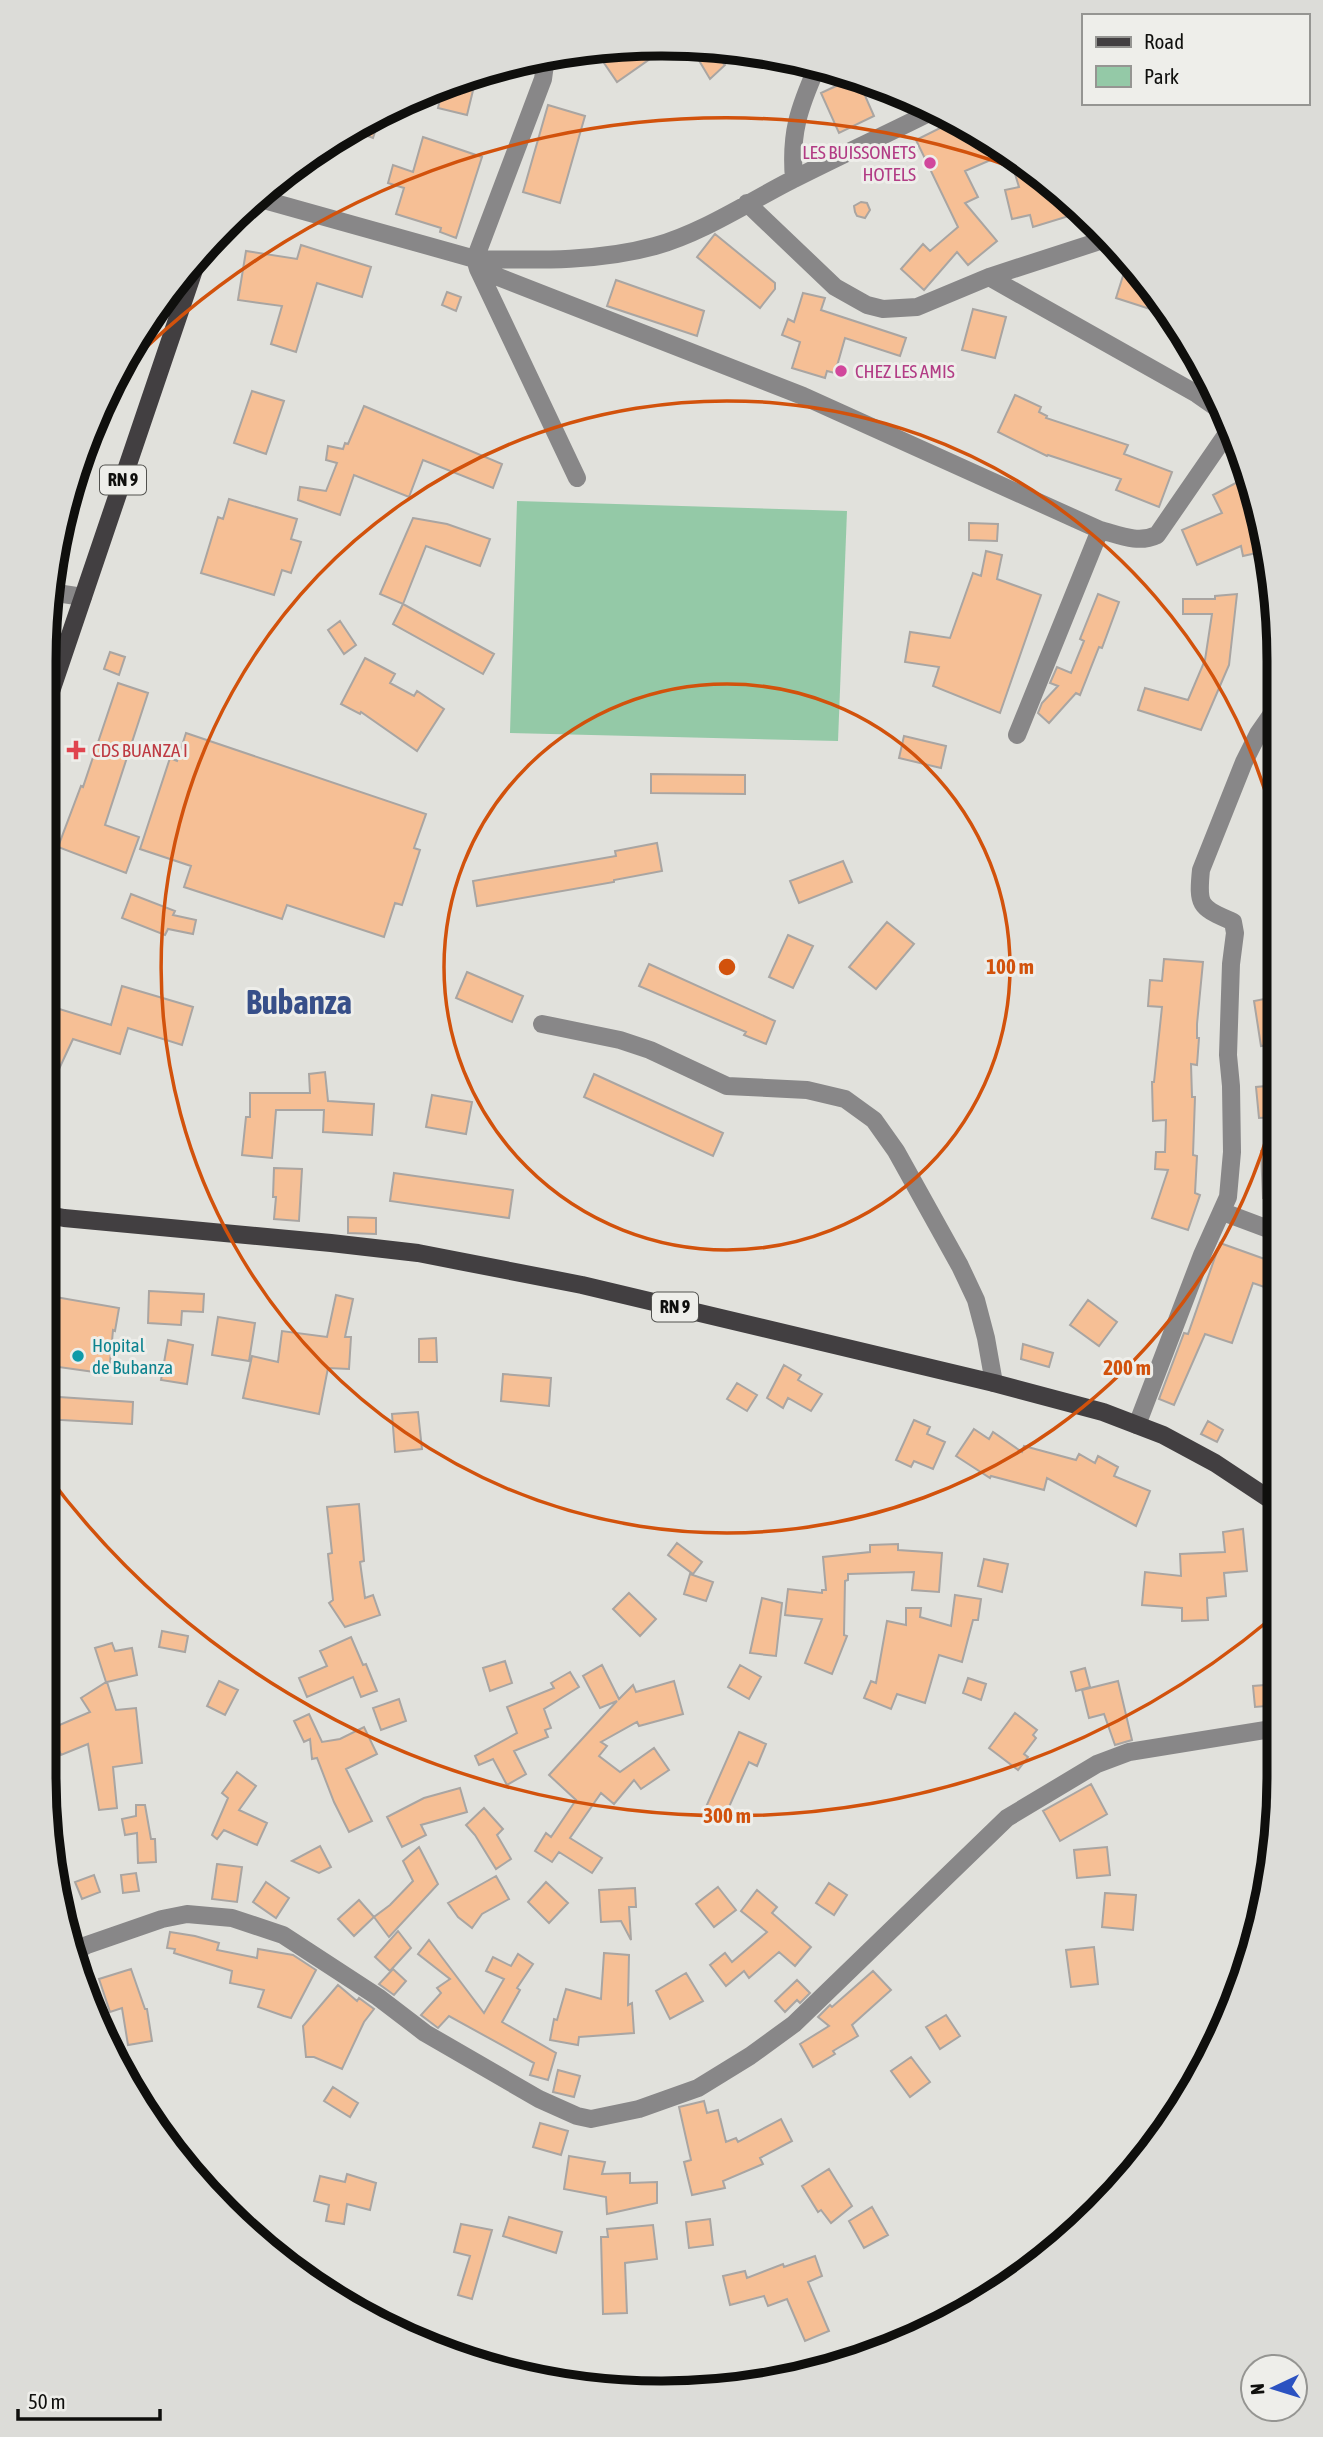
<svg xmlns="http://www.w3.org/2000/svg" width="1323" height="2437" viewBox="0 0 1323 2437" font-family="'Asap Condensed',sans-serif">
<style>
.green{fill:#94c9a7}
.building{fill:#f6bf95;stroke:#a9a5a2;stroke-width:2}
.lines{fill:none;stroke-linecap:round;stroke-linejoin:round}
.minor{stroke:#888788;stroke-width:18}
.major{stroke:#423f41;stroke-width:18}
.ring{fill:none;stroke:#d2520c;stroke-width:3.5}
.hotel-dot{fill:#d1479c;stroke:#eeeeea;stroke-width:2.5}
.health-dot{fill:#e0444e;stroke:#eeeeea;stroke-width:2.5}
.culture-dot{fill:#0f9aa8;stroke:#eeeeea;stroke-width:2.5}
.labels{text-anchor:middle;stroke-width:6;stroke-linejoin:round;paint-order:stroke}
.shield{fill:#eeeeea;stroke:#52524f;stroke-width:2}
.shield-label{font-size:18px;font-weight:bold;fill:#0f0f0d}
.hotel-label{font-size:19px;fill:#b23c85;stroke:#eeeeea;text-anchor:end}
.health-label{font-size:19px;fill:#be3a42;stroke:#eeeeea;text-anchor:start}
.culture-label{font-size:19px;fill:#0d838f;stroke:#eeeeea;text-anchor:start}
.town-label{font-size:33px;font-weight:bold;fill:#374f89;stroke:#eeeeea}
.rim{fill:none;stroke:#0f0f0d;stroke-width:9}
.centre{fill:#d2520c;stroke:#eeeeea;stroke-width:3.5}
.ring-label{font-size:21px;text-anchor:middle;font-weight:bold;fill:#d2520c;stroke:#eeeeea;stroke-width:6;stroke-linejoin:round;paint-order:stroke}
</style>
<rect width="100%" height="100%" fill="#e1e1dc"/>
<path class="green" d="M517,501L847,511L838,741L510,733Z"/>
<path class="building" d="M621,45L667,47L617,82L600,57Z
M691,47L708,48L725,65L710,79Z
M828,69L856,75L874,116L839,133L821,93L836,86L827,73Z
M477,74L467,115L438,108L443,87Z
M548,105L585,116L560,203L523,192Z
M382,111L373,138L351,130L364,122Z
M956,120L970,126L1007,153L965,171L978,197L965,203L997,241L968,265L957,252L924,290L901,269L923,244L930,251L958,227L916,140Z
M423,137L482,157L456,238L440,232L441,228L396,214L404,188L388,183L393,165L413,172Z
M1009,154L1069,197L1082,212L1033,227L1030,215L1012,219L1005,190L1019,187Z
M861,202L867,203L870,210L865,218L857,216L855,212L854,206Z
M715,234L775,283V289L760,308L697,257Z
M301,245L371,267L362,297L317,283L296,352L271,344L282,306L238,300L246,251L297,259Z
M1127,263L1154,295L1150,309L1116,298Z
M616,280L704,311L697,336L607,306Z
M447,292L461,297L456,311L442,305Z
M803,293L825,298L821,310L906,338L900,356L845,338L835,373L827,371L825,378L792,368L800,342L782,335L788,319L794,322Z
M973,309L1006,317L995,358L962,350Z
M252,391L284,401L266,454L234,443Z
M1015,395L1041,407L1039,412L1047,416L1046,418L1128,445L1124,454L1172,472L1159,507L1116,490L1121,479L1048,455L1047,456L998,432Z
M364,406L502,464L493,488L423,460L409,497L354,475L340,515L298,500L300,487L326,491L337,463L326,460L328,446L343,449L345,443L348,444Z
M1249,476L1257,507L1247,512L1261,552L1243,556L1241,546L1197,565L1182,530L1222,513L1213,495Z
M229,499L297,519L291,539L301,542L291,573L282,570L274,595L201,573L218,517L223,519Z
M413,518L447,524L490,539L480,566L426,546L403,604L380,594Z
M969,523L998,524L997,541L969,540Z
M986,551L1002,555L997,579L1041,595L1000,713L933,686L939,667L905,662L910,632L950,638L973,573L981,576Z
M1098,594L1119,602L1102,648L1099,647L1080,695L1076,693L1049,723L1038,713L1042,703L1058,686L1050,683L1057,667L1071,673L1084,641L1080,639Z
M1237,594L1229,665L1201,730L1138,710L1145,688L1188,700L1205,660L1212,614H1183V599H1215V596Z
M403,604L494,654L483,674L393,624Z
M340,621L356,645L344,654L328,630Z
M110,652L125,657L119,675L104,669Z
M365,658L395,674L390,683L414,696L417,691L444,709L417,751L361,712L360,714L341,704Z
M118,683L148,693L105,825L139,837L126,873L58,847L81,786L83,787Z
M186,733L426,814L414,848L420,850L402,905L395,903L384,937L287,905L282,919L184,887L191,866L140,849L170,758L177,761Z
M904,736L946,746L941,768L899,758Z
M651,774L745,775V794L651,793Z
M657,843L662,871L614,880V882L477,906L473,881L616,856L615,851Z
M843,861L852,882L799,903L790,881Z
M131,894L175,911L173,915L196,920L193,934L168,929L165,935L122,918Z
M887,922L914,944L876,989L849,967Z
M788,935L813,946L793,988L769,977Z
M1164,959L1203,962L1197,1024V1038H1199L1197,1065L1191,1064L1192,1097H1195L1193,1155L1197,1156L1195,1193L1200,1195L1188,1230L1152,1218L1168,1170L1155,1169L1156,1152H1165L1166,1120L1153,1121L1152,1082H1154L1162,1007L1148,1006L1150,980L1162,981Z
M649,964L775,1021L766,1044L744,1035L746,1032L639,986Z
M467,972L523,996L512,1022L456,998Z
M122,986L193,1007L182,1045L128,1028L120,1054L73,1039L45,1099V1034L53,1007L111,1025Z
M1275,997V1044L1261,1046L1254,1001Z
M325,1072L328,1101L374,1104L372,1135L323,1132L324,1110H276L272,1158L242,1155L246,1117H250V1093H310L309,1074Z
M594,1074L723,1133L713,1156L584,1097Z
M1276,1085V1117L1259,1118L1256,1087Z
M432,1095L472,1102L466,1134L426,1127Z
M1276,1150V1198H1263L1261,1151Z
M274,1168L302,1169L299,1221L274,1219L276,1197H273Z
M394,1173L513,1190L509,1218L390,1201Z
M348,1217L376,1218V1234L348,1233Z
M1220,1243L1276,1263V1281L1273,1290L1253,1283L1232,1343L1205,1334L1174,1405L1159,1399L1184,1333L1188,1334Z
M149,1291L204,1294L203,1312L182,1311L181,1325L148,1323Z
M44,1295L119,1308L115,1331L113,1330L109,1374L44,1365Z
M336,1295L353,1299L345,1337H351L349,1369L328,1368L319,1414L243,1398L252,1356L278,1362L282,1331L327,1337Z
M1088,1300L1117,1322L1099,1346L1070,1325Z
M218,1317L255,1323L249,1361L212,1355Z
M436,1338L437,1362H419V1339Z
M168,1340L193,1345L187,1384L161,1380Z
M1023,1344L1053,1353L1049,1367L1021,1359Z
M784,1365L801,1375L798,1380L822,1394L811,1411L788,1398L783,1408L767,1398Z
M503,1374L551,1378L549,1406L501,1401Z
M737,1383L757,1395L747,1411L727,1399Z
M44,1396L133,1402L132,1424L44,1419Z
M418,1412L422,1449L395,1452L392,1414Z
M914,1420L930,1427L927,1434L945,1442L933,1469L914,1461L911,1467L896,1460Z
M1208,1421L1223,1430L1217,1442L1201,1434Z
M974,1429L989,1439L993,1432L1022,1452L1024,1446L1076,1460L1079,1454L1095,1463L1098,1456L1118,1467L1114,1476L1150,1491L1136,1526L1047,1478L1044,1490L991,1476L990,1478L956,1456Z
M359,1504L364,1561L360,1562L365,1598L373,1595L380,1615L345,1627L329,1603L333,1600L328,1554L332,1553L327,1507Z
M1243,1529L1247,1571L1224,1573L1226,1596L1207,1598L1208,1620L1182,1621V1608L1142,1605L1145,1572L1181,1576L1180,1554L1225,1552L1223,1532Z
M677,1543L702,1562L693,1574L668,1555Z
M898,1544V1550L942,1553L939,1592L912,1590L914,1572L848,1574V1580L845,1581L844,1635L847,1636L832,1674L805,1663L822,1619L785,1615L788,1589L822,1593V1590H826L823,1557L870,1552V1545Z
M984,1559L1008,1564L1002,1592L978,1586Z
M690,1574L713,1582L706,1601L684,1594Z
M629,1593L656,1619L640,1636L613,1609Z
M955,1595L981,1599L978,1620H973L962,1662L939,1655L925,1703L897,1694L891,1709L864,1698L871,1681L876,1683L887,1621L906,1625V1608H921L920,1617L951,1626Z
M762,1598L782,1603L776,1656L750,1653Z
M162,1631L188,1636L185,1652L159,1647Z
M351,1637L363,1665L366,1664L377,1691L361,1697L353,1677L307,1697L299,1678L327,1666L320,1651Z
M112,1643L115,1651L132,1648L137,1675L107,1682L116,1710L136,1708L142,1763L113,1767L117,1808L99,1810L88,1744L61,1755L50,1729L90,1712L81,1698L106,1682L95,1648Z
M505,1661L512,1683L490,1691L483,1668Z
M602,1665L619,1699L633,1685L636,1692L674,1681L683,1714L639,1726L637,1722L601,1742L607,1746L599,1756L620,1772L654,1748L669,1770L641,1789L634,1780L614,1804L601,1793L570,1838L602,1858L592,1873L559,1852L552,1862L535,1851L546,1833L551,1837L576,1800L549,1775L617,1701L600,1708L583,1676Z
M740,1665L761,1677L749,1699L728,1687Z
M1085,1668L1090,1687L1076,1691L1071,1672Z
M570,1672L579,1687L544,1709L551,1728L545,1730L548,1737L514,1751L526,1774L507,1785L493,1759L479,1765L475,1756L517,1733L507,1707L554,1688L551,1683Z
M968,1678L986,1684L981,1700L963,1693Z
M219,1681L238,1690L225,1715L207,1706Z
M1118,1681L1132,1740L1115,1745L1104,1714L1089,1718L1082,1690Z
M1278,1684V1705L1255,1707L1253,1686Z
M399,1699L406,1721L381,1730L373,1708Z
M1015,1713L1037,1730L1033,1735L1036,1738L1024,1754L1028,1757L1018,1770L989,1748Z
M309,1714L322,1742L340,1739L364,1727L377,1754L346,1769L372,1821L349,1832L334,1802L317,1758L312,1759L310,1739L304,1742L294,1721Z
M739,1732L766,1744L757,1766L749,1762L725,1816L706,1807Z
M237,1772L256,1786L239,1810L267,1823L257,1845L224,1830L217,1839L212,1835L228,1798L222,1793Z
M1091,1784L1107,1814L1060,1841L1043,1811Z
M460,1788L467,1812L421,1825L426,1835L402,1847L387,1817L424,1798Z
M136,1805H145L151,1839H155L156,1862L138,1863L137,1833L125,1835L122,1819L136,1816Z
M484,1808L503,1829L497,1835L511,1859L496,1869L475,1835L466,1825Z
M320,1846L331,1867L319,1873L292,1861Z
M419,1847L438,1884L389,1937L374,1917L390,1905L413,1881L403,1861Z
M1107,1847L1110,1875L1077,1878L1074,1850Z
M217,1864L242,1867L237,1902L212,1899Z
M136,1873L139,1891L123,1893L121,1875Z
M94,1875L100,1892L82,1899L75,1882Z
M496,1876L509,1899L482,1914L472,1928L458,1917L448,1903Z
M266,1882L289,1898L276,1918L253,1902Z
M546,1882L568,1903L549,1923L528,1902Z
M829,1883L847,1895L834,1915L816,1903Z
M718,1887L736,1910L714,1927L696,1904Z
M635,1888L636,1907H629L631,1940L621,1921L601,1922L599,1890Z
M757,1890L777,1907L772,1913L811,1947L795,1966L779,1952L749,1978L744,1971L726,1986L710,1965L725,1953L732,1962L767,1932L741,1911Z
M1105,1893L1136,1895L1133,1930L1102,1927Z
M359,1900L374,1917L354,1936L338,1919Z
M398,1931L411,1948L390,1971L375,1957Z
M170,1932L195,1936L219,1943L217,1950L257,1958L258,1949L293,1955L316,1970L291,2018L284,2016L258,2007L264,1990L230,1983L232,1971L174,1953L175,1949L167,1948Z
M429,1940L484,2013L504,1979L486,1971L493,1957L511,1966L518,1954L533,1964L517,1988L520,1990L502,2022L556,2053L548,2080L530,2075L534,2063L449,2016L438,2028L421,2015L441,1993L437,1988L450,1979L418,1954Z
M1094,1947L1098,1984L1071,1987L1066,1950Z
M604,1953L629,1955L628,2005L632,2003L634,2033L579,2037L578,2045L550,2040L554,2019L557,2020L566,1989L601,1999Z
M131,1969L145,2009H147L152,2041L128,2045L122,2008L110,2012L99,1979Z
M393,1969L406,1981L394,1995L379,1984Z
M873,1971L891,1990L852,2025L858,2036L833,2051L835,2054L813,2067L800,2044L829,2026L818,2017L830,2005L832,2007Z
M686,1973L703,2001L670,2019L656,1991Z
M797,1980L810,1993L800,2003L797,2000L785,2012L775,2001Z
M338,1985L357,2001L359,1998L374,2009L364,2022L342,2069L314,2057H306L303,2026Z
M946,2015L960,2036L940,2049L926,2027Z
M911,2057L930,2082L910,2097L891,2071Z
M558,2070L580,2076L574,2097L553,2092Z
M333,2087L358,2103L350,2117L324,2101Z
M704,2101L707,2113L718,2110L726,2142L736,2138L738,2142L781,2119L792,2141L760,2158L763,2164L723,2181L725,2188L692,2195L684,2162L691,2160L679,2107Z
M540,2123L568,2131L561,2155L533,2147Z
M569,2156L605,2162L602,2174L630,2173V2183L657,2182V2203L607,2214L606,2197L564,2189Z
M829,2169L852,2206L831,2223L821,2210L818,2212L802,2186Z
M347,2174L376,2183L370,2210L347,2204L344,2224L326,2221L329,2205L314,2201L320,2176L345,2182Z
M872,2207L888,2235L864,2248L849,2221Z
M509,2217L562,2232L556,2253L503,2236Z
M710,2219L713,2245L689,2248L686,2222Z
M461,2224L492,2230L472,2299L458,2295L470,2256L454,2252Z
M653,2225L657,2259L625,2263L627,2313L603,2314L601,2237H608L607,2229Z
M815,2256L822,2276L808,2282L829,2331L805,2341L787,2299L768,2306L764,2296L730,2305L723,2276L745,2271L747,2278L783,2264L784,2267Z"/>
<g class="lines">
<path class="minor" d="M546,57L543,79L475,259C535,260 597,262 655,246C701,233 744,205 786,183C835,158 885,135 935,110
M794,179C790,133 799,108 817,67
M257,198L475,259L478,269L803,396L1100,530L1017,735
M747,203L835,287L867,305L883,309L917,307L989,277L1106,239
M478,269L577,478
M989,277L1197,394L1220,410
M1100,530C1119,535 1138,544 1157,535L1230,429
M50,592L83,597
M542,1024L620,1040L650,1050L727,1086L807,1090L845,1099L874,1120L896,1151L960,1266L976,1300L986,1338L994,1383
M1223,1212L1276,1232
M1137,1425L1202,1255L1228,1197L1232,1152L1231,1086L1228,1055L1231,964L1235,933L1233,922C1201,907 1197,908 1201,870L1244,762L1258,734L1274,711
M73,1953L87,1945L162,1919L187,1914L232,1918L283,1935L378,1997L425,2033L539,2099L577,2116L591,2119L639,2109L698,2088L750,2056L794,2024L1007,1818L1097,1764L1129,1752L1278,1728"/>
<path class="major" d="M45,709L200,252
M44,1214L64,1218L331,1243L418,1253L582,1285L994,1383L1103,1412L1163,1435L1215,1463L1277,1504"/>
</g>
<g class="ring">
<circle cx="727" cy="967" r="283"/>
<path d="M1275 1109A566 566 0 1 1 1274 821"/>
<path d="M1273 1617A849 849 0 0 1 45 1472M116 377A849 849 0 0 1 1038 177"/>
</g>
<g class="hotel-dot">
<circle cx="930" cy="163" r="7"/>
<circle cx="841" cy="371" r="7"/>
</g>
<path class="health-dot" d="M72.5 739.5h7v7h7v7h-7v7h-7v-7h-7v-7h7z"/>
<circle class="culture-dot" cx="78" cy="1356" r="7"/>
<g class="labels">
<g class="shield">
<rect x="100" y="465.5" width="46" height="29" rx="5"/>
<rect x="652" y="1292.5" width="46" height="29" rx="5"/>
</g>
<g class="shield-label">
<text x="123" y="486">RN 9</text>
<text x="675" y="1313">RN 9</text>
</g>
<g class="hotel-label">
<text x="916" y="159">LES BUISSONETS<tspan x="916" dy="22">HOTELS</tspan></text>
<text x="855" y="378" text-anchor="start">CHEZ LES AMIS</text>
</g>
<g class="health-label">
<text x="92" y="757">CDS BUANZA I</text>
</g>
<g class="culture-label">
<text x="92" y="1352">Hopital<tspan x="92" dy="22">de Bubanza</tspan></text>
</g>
<g class="town-label">
<text x="299" y="1014">Bubanza</text>
</g>
</g>
<path d="M0 0H1323V2437H0ZM661 56H662A605 605 0 0 1 1267 661V1776A605 605 0 0 1 662 2381H661A605 605 0 0 1 56 1776V661A605 605 0 0 1 661 56Z" fill="#dcdcd8" fill-rule="evenodd"/>
<path class="rim" d="M661 56H662A605 605 0 0 1 1267 661V1776A605 605 0 0 1 662 2381H661A605 605 0 0 1 56 1776V661A605 605 0 0 1 661 56Z"/>
<circle cx="727" cy="967" r="10" class="centre"/>
<g class="ring-label">
<text x="1010" y="974">100 m</text>
<text x="1127" y="1375">200 m</text>
<text x="727" y="1823">300 m</text>
</g>
<rect x="1082" y="14" width="228" height="91" fill="#eeeeea" stroke="#959592" stroke-width="2"/>
<rect x="1096" y="37" width="35" height="10" fill="#423f41" stroke="#959592" stroke-width="2"/>
<text x="1144" y="49" font-size="21" fill="#0f0f0d">Road</text>
<rect x="1096" y="66" width="35" height="21" fill="#94c9a7" stroke="#959592" stroke-width="2"/>
<text x="1144" y="84" font-size="21" fill="#0f0f0d">Park</text>
<g transform="translate(1274 2388) rotate(266)"><circle r="33" fill="#eeeeea" stroke="#959592" stroke-width="2"/>
<path d="M0-5L12 26L0 18L-12 26Z" fill="#2b52c1"/>
<text y="-10" font-size="19" font-weight="bold" text-anchor="middle" fill="#0f0f0d">N</text>
</g>
<path d="M18 2409v10h142v-10" fill="none" stroke="#0f0f0d" stroke-width="3.5"/>
<text x="28" y="2409" font-size="21" fill="#0f0f0d" stroke="#eeeeea" stroke-width="5" paint-order="stroke">50 m</text>
</svg>
